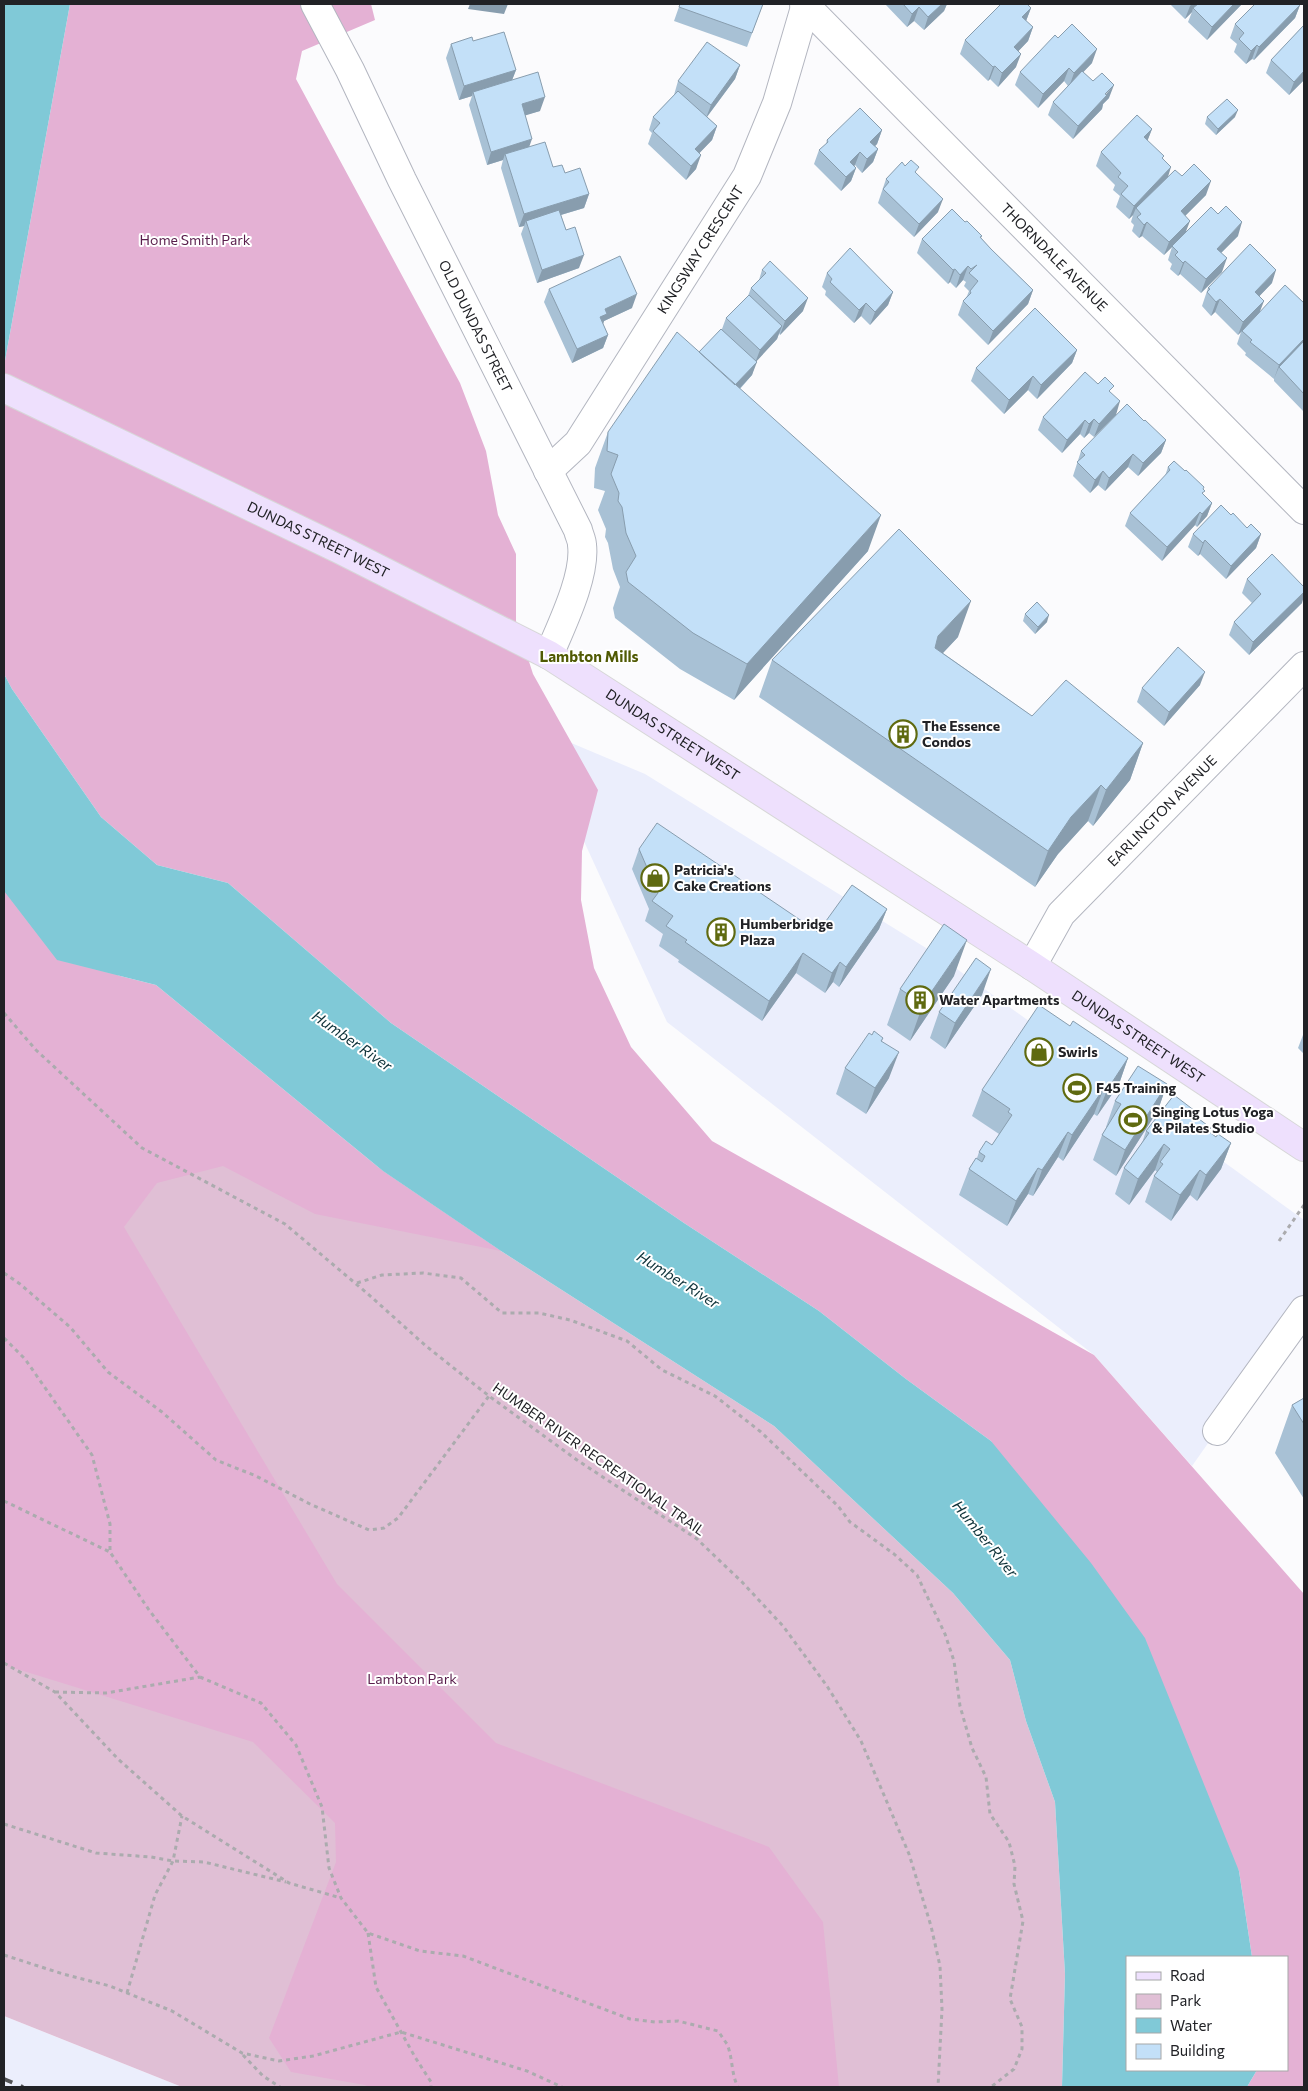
<svg xmlns="http://www.w3.org/2000/svg" width="1308" height="2091" viewBox="0 0 1308 2091" font-family="Commissioner,sans-serif">
<style>
.built{fill:#ebeefc}
.green{fill:#e0bfd5}
.forest{fill:#e4b1d4}
.water{fill:#80c9d7}
.lines{fill:none;stroke-linecap:round;stroke-linejoin:round}
.minor-casing{stroke:#b3b6c0;stroke-width:30}
.major-casing{stroke:#d7d7d8;stroke-width:30}
.path{stroke:#ababae;stroke-width:3;stroke-dasharray:4 4;stroke-linecap:butt}
.minor{stroke:#fff;stroke-width:28}
.major{stroke:#eee0fd;stroke-width:28}
.rail{stroke:#525356;stroke-width:4;stroke-dasharray:9 9;stroke-linecap:butt}
.wall{fill:#a8c1d5}
.shaded-wall{fill:#889dae}
.building{fill:#c3e0f8;stroke:#889dae}
.labels{text-anchor:middle;stroke-width:4;stroke-linejoin:round;paint-order:stroke}
.park-label{font-size:14px;fill:#591e4c;stroke:#fff}
.street-label{font-size:14px;fill:#212226;stroke:#fff}
.poi-label{font-size:14px;font-weight:bold;fill:#212226;stroke:#fff;text-anchor:start}
.neighbourhood-label{font-size:15px;font-weight:bold;fill:#505a04;stroke:#fff}
.water-label{font-size:15px;font-style:italic;fill:#0d3138;stroke:#fff}
</style>
<rect width="100%" height="100%" fill="#fbfbfd"/>
<path class="built" d="M531,726L645,774L939,956L1304,1220V1307L1192,1466L1094,1355L667,1022Z
M4,2016L182,2087H4Z"/>
<path class="green" d="M4,891L383,1171L501,1251L774,1426L953,1593L1010,1660L1026,1721L1055,1802L1065,1974L1062,2087H182L4,2016Z"/>
<path class="forest" d="M70,4H371L375,20L302,51L296,79L460,383L486,451L498,515L516,554V621L533,674L598,790L582,851L581,900L594,968L631,1047L712,1141L1094,1355L1304,1594V2087H1247L1257,2070H1287V1957H1252L1239,1871L991,1441L906,1379L819,1311L684,1223L391,1023L228,883L157,865L101,817L12,689L4,674V366Z
M4,891L57,960L156,985L383,1171L501,1251L315,1214L223,1166L157,1183L124,1227L337,1584L496,1743L769,1847L823,1922L839,2087H369L365,2085L291,2072L269,2038L336,1862L335,1823L253,1742L4,1665Z"/>
<path class="water" d="M4,4H70L4,366Z
M4,674L12,689L101,817L157,865L228,883L391,1023L684,1223L819,1311L906,1379L991,1441L1091,1563L1145,1638L1239,1871L1252,1957H1127V2070H1257L1247,2087H1062L1065,1974L1055,1802L1026,1721L1010,1660L953,1593L774,1426L501,1251L383,1171L156,985L57,960L4,891Z"/>
<g class="lines">
<g class="minor-casing">
<g id="minor">
<path id="s1" d="M315,4L350,70L402,180L578,530C579,535 582,540 582,545C586,576 561,626 549,655"/>
<path id="s2" d="M804,4L1304,510"/>
<path id="s3" d="M548,471L578,443L747,176L777,103L806,4"/>
<path id="s4" d="M1032,966L1061,914L1304,666"/>
<path d="M1217,1431L1304,1310"/>
</g>
</g>
<g class="major-casing">
<g id="major">
<path id="s5" d="M4,388L341,550L549,655L1032,966L1304,1147"/>
</g>
</g>
<path class="path" d="M4,1013L36,1050L142,1148L285,1224L368,1294L426,1346L489,1396L577,1460L697,1539L742,1582L783,1626L827,1686L861,1741L909,1854L931,1926L940,1966L942,2009L938,2087
M1279,1241L1304,1205
M4,1273L20,1284L70,1327L108,1372L162,1412L216,1460L256,1476L310,1504L369,1530L384,1528L398,1518L489,1396
M357,1283L382,1275L423,1273L461,1278L502,1313H539L570,1320L627,1341L662,1370L715,1396L761,1432L838,1506L850,1522L894,1554L917,1575L945,1634L954,1661L960,1706L972,1748L986,1777L990,1814L1009,1842L1015,1866L1014,1884L1023,1921L1010,1999L1022,2027V2049L1014,2069L991,2087
M4,1338L25,1359L92,1455L110,1524V1552L149,1610L200,1677L261,1703L296,1745L322,1807L329,1868L341,1898L368,1933L420,1951L463,1956L630,2019L655,2022L678,2021L718,2031C721,2035 724,2040 727,2044C733,2058 731,2074 738,2087
M4,1501L110,1552
M4,1663L55,1692L118,1759L182,1816L289,1883L341,1898
M55,1692L106,1693L200,1677
M4,1824L96,1853L151,1857L173,1861L204,1862L286,1882
M368,1933L376,1987L415,2057L431,2082V2087
M4,1955L63,1974L110,1986L172,2011L242,2053L279,2061L313,2056L401,2032L527,2071L562,2087
M127,1993L155,1895L173,1861L182,1816
M243,2055L263,2076L280,2087"/>
<use href="#minor" class="minor"/>
<use href="#major" class="major"/>
<path class="rail" d="M4,2079L23,2087"/>
</g>
<path class="wall" d="M680,4H763L747,47L674,21Z
M885,4H947L944,11L924,30L914,21L907,27Z
M1170,4H1242L1207,40L1188,22L1192,12L1185,19Z
M1300,5L1295,18L1254,60L1252,59L1246,64L1234,52L1237,44L1230,38L1235,24Z
M1031,8L1026,21L1033,27L1028,41L1018,51L1016,67L998,87L990,79L988,81L960,54L965,40Z
M1304,25V80L1289,95L1266,73L1271,60Z
M473,41L516,70L512,80L540,111L525,115L529,147L553,167L565,173L589,194L584,208L561,215L579,268L537,283L521,234L524,226L519,227L501,168L503,160L487,165L469,105L472,96L459,100L446,58L451,44Z
M1092,63L1083,72L1109,98L1103,104L1102,109L1073,139L1048,115L1053,102L1068,86L1064,81L1038,108L1015,85L1020,72Z
M740,65L735,79L707,117L717,126L712,140L699,153L696,169L686,180L648,144L652,133L649,130L653,117L674,95L678,81Z
M1207,117H1235L1216,135L1205,124Z
M1152,129L1147,141L1163,158L1168,177L1182,176L1206,195L1185,216L1186,233L1238,236L1221,253L1222,272L1201,293L1180,274L1178,276L1170,269L1172,264L1168,260L1172,247L1164,255L1142,236L1139,238L1132,231L1134,225L1131,222L1133,215L1129,219L1116,207L1120,196L1113,190L1115,185L1096,166L1101,152Z
M882,130L877,144L875,146L878,149L873,162L862,173L855,165L854,166L856,168L851,181L841,191L814,164L819,150L826,144L827,140Z
M905,166L917,174L938,212L914,237L878,203L886,179Z
M965,222L982,236L981,238L991,249L1033,290L1028,304L988,345L958,315L963,301L967,296L969,291L964,286L966,282L963,280L956,288L950,282L948,284L917,253L922,239Z
M762,270L803,311L780,335L779,333L777,339L756,361L752,375L740,389L868,551L734,700L680,669L615,618L613,608L620,587L613,569L608,543L605,537L606,529L598,510L605,491L594,488L595,468L608,432L699,352L722,329L726,318L748,296L751,288L759,280Z
M827,273L893,292L888,305L870,325L861,316L854,323L825,295L826,291L822,287Z
M1272,283L1259,296L1260,312L1304,303V412L1274,381V379L1245,355L1246,353L1237,344L1241,332L1238,335L1215,312L1211,316L1202,306L1208,288Z
M549,289L632,308L604,321L603,324L608,335L603,348L572,363L544,302Z
M1077,350L1072,363L1037,399L1028,390L1004,414L971,381L976,368Z
M1098,384L1111,393L1116,415L1094,437L1089,433L1084,438L1080,434L1062,453L1038,430L1043,417Z
M1144,421L1166,440L1161,453L1138,476L1128,467L1105,491L1098,485L1090,493L1073,476L1081,451Z
M1168,467L1203,489V494L1212,503L1207,516L1197,527L1195,525L1162,561L1125,526L1130,513L1165,476Z
M1231,515L1247,528L1261,534L1256,548L1226,579L1200,554L1198,556L1188,547L1193,534Z
M1247,579L1302,603L1249,655L1229,635L1234,622L1252,603L1242,593Z
M1025,614L1047,622L1035,634L1023,621Z
M958,637L943,653L1032,716L1143,743L1130,780L1093,826L1088,821L1058,854L1035,887L759,697L772,660Z
M1200,685L1164,726L1137,702L1142,688Z
M639,849L818,932L887,909L879,929L839,987L833,982L825,993L796,973L762,1021L678,962L679,960L659,946L663,934L645,921L649,909L632,869Z
M954,976L910,1041L887,1025L900,989Z
M982,995L945,1049L930,1038L939,1012Z
M1070,1026L1128,1058L1119,1084L1097,1116L1094,1114L1063,1161L1058,1157L1033,1196L1028,1194L1007,1226L959,1195L969,1169L977,1158L979,1152L992,1145L999,1134L972,1116L982,1090Z
M1304,1033V1054L1298,1048L1303,1035Z
M872,1035L883,1038L882,1041L889,1078L866,1114L836,1094L845,1068Z
M1167,1084L1158,1110L1116,1176L1093,1160L1102,1135L1107,1127H1106L1115,1101Z
M1195,1111L1192,1119L1216,1137L1231,1143L1221,1169L1197,1201L1190,1195L1171,1221L1145,1202L1154,1176L1157,1172L1155,1170L1129,1205L1115,1194L1124,1168L1142,1143L1146,1131Z
M1304,1398V1499L1275,1453L1292,1405Z"/>
<path class="shaded-wall" d="M470,4H508L504,14L468,9Z
M942,4H947L944,11L924,30L928,17Z
M1192,4H1200L1193,8L1192,12L1185,19L1190,6Z
M1234,4H1242L1207,40L1212,27Z
M1300,5L1295,18L1254,60L1259,47Z
M919,7L914,21L907,27L912,14Z
M1031,8L1026,21L1022,17Z
M1033,27L1028,41L1009,61L1014,47Z
M1257,45L1252,59L1246,64L1251,51Z
M1097,49L1092,63L1069,87L1074,73Z
M1021,54L1016,67L998,87L1002,73Z
M740,65L735,79L706,118L711,105Z
M995,66L990,79L988,81L993,67Z
M1069,68L1064,81L1038,108L1043,94Z
M516,70L511,83L473,92L472,96L459,100L464,86Z
M1304,71V80L1289,95L1294,82Z
M1114,85L1109,98L1103,104L1102,109L1073,139L1078,126Z
M545,97L540,111L517,118L522,104Z
M1238,110L1235,117L1216,135L1218,129Z
M717,126L712,140L690,163L695,149Z
M1152,129L1147,142L1144,137Z
M882,130L877,144L866,155L870,142Z
M532,139L527,153L505,154L503,160L487,165L491,152Z
M878,149L873,162L862,173L867,159Z
M860,152L855,165L845,176L850,162Z
M701,155L696,169L686,180L691,166Z
M1171,167L1167,180L1136,208L1133,215L1129,219L1134,206Z
M856,168L851,181L841,191L846,177Z
M1211,181L1206,195L1176,225L1181,211Z
M589,194L584,208L527,225L526,221L524,226L519,227L524,214Z
M943,199L938,212L914,237L919,224Z
M1190,221L1185,234L1164,255L1169,242Z
M1147,222L1142,236L1139,238L1144,225Z
M1242,222L1238,236L1212,262L1217,249Z
M584,255L579,268L537,283L542,270Z
M1227,258L1222,272L1201,293L1206,279Z
M1185,261L1180,274L1178,276L1183,263Z
M968,266L963,280L956,288L960,275Z
M955,269L950,282L948,284L953,270Z
M1276,270L1272,283L1250,306L1255,292Z
M1033,290L1028,304L988,345L993,331Z
M893,292L888,305L870,325L875,312Z
M637,294L632,308L604,321L602,327L600,317L605,309Z
M808,298L803,311L780,335L785,321Z
M1220,299L1215,312L1211,316L1216,302Z
M1264,301L1259,314L1238,335L1243,322Z
M866,303L861,316L854,323L859,310Z
M782,326L777,339L755,363L760,350Z
M608,335L603,348L572,363L577,349Z
M1304,339V347L1279,367L1274,379L1279,365Z
M1077,350L1072,363L1037,399L1041,385Z
M757,362L752,375L729,400L734,386Z
M1033,376L1028,390L1004,414L1009,400Z
M1120,401L1116,415L1094,437L1099,424Z
M1094,419L1089,433L1084,438L1089,424Z
M1085,420L1080,434L1062,453L1067,440Z
M1166,440L1161,453L1138,476L1143,463Z
M1133,454L1128,467L1105,491L1109,478Z
M1103,471L1098,485L1090,493L1095,480Z
M1212,503L1207,516L1197,527L1202,514Z
M1200,512L1195,525L1162,561L1167,547Z
M881,515L868,551L734,700L747,664Z
M1261,534L1256,548L1226,579L1231,566Z
M1205,540L1200,554L1198,556L1203,543Z
M1304,592V596L1302,603L1249,655L1253,642Z
M971,601L958,637L925,672L938,636Z
M1049,615L1047,622L1035,634L1038,627Z
M1205,672L1200,685L1164,726L1169,712Z
M1143,743L1130,780L1093,826L1106,790Z
M1101,785L1088,821L1058,854L1035,887L1048,851L1071,817Z
M887,909L879,929L839,987L846,967Z
M967,940L954,976L910,1041L923,1004Z
M803,953L796,973L762,1021L769,1001Z
M840,962L833,982L825,993L832,973Z
M991,969L982,995L945,1049L955,1023Z
M899,1052L889,1078L866,1114L875,1088Z
M1128,1058L1119,1084L1097,1116L1107,1090Z
M1167,1084L1158,1110L1116,1176L1125,1150Z
M1104,1088L1094,1114L1063,1161L1072,1135Z
M1195,1111L1185,1136L1189,1117Z
M1068,1132L1058,1157L1033,1196L1042,1170Z
M1231,1143L1221,1169L1197,1201L1206,1175Z
M1164,1144L1155,1170L1129,1205L1138,1179Z
M1038,1168L1028,1194L1007,1226L1016,1201Z
M1200,1170L1190,1195L1171,1221L1180,1195Z"/>
<path class="building" d="M680,4H763L752,33L679,7Z
M903,4H942L928,17L919,7L912,14Z
M1001,4H1027L1031,8L1022,17L1033,27L1014,47L1021,54L1002,73L995,66L993,67L965,40Z
M1198,4H1234L1212,27L1193,8Z
M1255,4H1299L1300,5L1259,47L1257,45L1251,51L1239,39L1244,33L1235,24Z
M1072,24L1097,49L1074,73L1069,68L1043,94L1020,72L1055,35L1058,38Z
M1304,25V71L1294,82L1271,60Z
M504,32L516,70L464,86L451,44L472,37L473,41Z
M707,42L740,65L711,105L678,81Z
M1082,71L1093,81L1102,73L1114,85L1105,94L1107,95L1078,126L1053,102Z
M538,72L545,97L522,104L532,139L491,152L473,92Z
M678,91L717,126L695,149L701,155L691,166L653,131L660,123L653,117Z
M1227,99L1238,110L1218,129L1207,117Z
M860,108L882,130L870,142L878,149L867,159L860,152L850,162L856,168L846,177L819,150L828,142L827,140Z
M1137,115L1152,129L1144,137L1164,156L1162,158L1171,167L1134,206L1121,194L1128,186L1118,177L1121,173L1101,152Z
M545,142L553,167L562,165L565,173L580,168L589,194L524,214L505,154Z
M911,160L919,167L915,172L943,199L919,224L883,189L889,182L886,179L902,162L905,166Z
M1194,164L1211,181L1181,211L1190,221L1169,242L1147,222L1144,225L1137,217L1141,214L1136,208L1175,170L1182,176Z
M1226,206L1242,222L1217,249L1227,258L1206,279L1185,261L1183,263L1175,255L1178,252L1172,246L1211,207L1218,214Z
M952,209L965,222L967,221L982,236L980,237L991,249L1033,290L993,331L963,301L971,293L970,291L978,281L969,273L977,265L971,269L968,266L960,275L955,269L953,270L922,239Z
M559,210L566,230L575,227L584,255L542,270L526,221Z
M1250,244L1276,270L1255,292L1264,301L1243,322L1220,299L1216,302L1207,292L1210,289L1208,288Z
M850,248L893,292L875,312L866,303L859,310L830,282L832,279L827,273Z
M620,256L637,294L605,309L607,314L600,317L608,335L577,349L549,289Z
M770,261L808,298L785,321L751,288L766,273L762,270Z
M1285,285L1304,303V339L1279,365L1250,342L1252,340L1242,331Z
M749,295L782,326L760,350L726,318Z
M1035,308L1077,350L1041,385L1033,376L1009,400L976,368Z
M721,329L757,362L735,385L699,352Z
M677,332L881,515L747,664L693,633L628,582L626,572L636,556L626,533L622,507L618,501L619,493L611,474L618,455L607,451L608,432Z
M1304,341V394L1279,367Z
M1085,372L1098,384L1105,377L1114,386L1109,391L1120,401L1099,424L1094,419L1089,424L1085,420L1067,440L1043,417Z
M1127,404L1144,421L1145,420L1166,440L1143,463L1133,454L1109,478L1103,471L1095,480L1077,462L1085,455L1081,451Z
M1174,461L1185,471L1186,470L1204,487L1203,489L1205,491L1202,493L1212,503L1202,514L1200,512L1167,547L1130,513L1170,470L1168,467Z
M1221,505L1231,515L1233,513L1247,528L1251,524L1261,534L1231,566L1205,540L1203,543L1193,534Z
M899,529L971,601L938,636L935,648L1032,716L1066,680L1143,743L1106,790L1101,785L1071,817L1048,851L772,660Z
M1272,554L1304,587V592L1253,642L1234,622L1261,594L1247,579Z
M1037,602L1049,615L1038,627L1025,614Z
M1178,647L1205,672L1169,712L1142,688Z
M657,823L818,932L852,885L887,909L846,967L840,962L832,973L803,953L769,1001L685,942L687,940L666,926L673,916L652,901L658,893L639,849Z
M944,924L967,940L923,1004L900,989Z
M976,958L991,969L955,1023L939,1012Z
M1039,1005L1070,1026L1073,1021L1128,1058L1107,1090L1104,1088L1072,1135L1068,1132L1042,1170L1038,1168L1016,1201L969,1169L976,1158L982,1162L985,1156L979,1152L986,1141L992,1145L1012,1115L1008,1112L1010,1109L982,1090Z
M874,1031L883,1038L881,1041L899,1052L875,1088L845,1068L869,1033L872,1035Z
M1138,1066L1167,1084L1125,1150L1102,1135L1121,1104L1115,1101Z
M1174,1095L1195,1111L1189,1117L1193,1119L1195,1116L1211,1128L1208,1131L1216,1137L1218,1134L1231,1143L1206,1175L1200,1170L1180,1195L1154,1176L1163,1164L1160,1162L1170,1149L1164,1144L1138,1179L1124,1168L1149,1133L1146,1131Z
M1304,1398V1424L1292,1405Z"/>
<defs>
<g id="building-ring" transform="scale(1.4375)"><circle r="9.5" fill="#fff" stroke="#5f6a10" stroke-width="1.5"/><path d="M-4-6H4V6H1V3H-1V6H-4ZM-2.5-4.3h1.7v1.8h-1.7ZM.8-4.3h1.7v1.8H.8ZM-2.5-1h1.7V.8h-1.7ZM.8-1h1.7V.8H.8Z" fill="#5f6a10"/></g>
<g id="shop-ring" transform="scale(1.4375)"><circle r="9.5" fill="#fff" stroke="#5f6a10" stroke-width="1.5"/><path d="M-5-2.5h2.3a2.7 3.5 0 0 1 5.4 0H5L5.5 6h-11ZM-1.5-2.5h3a1.5 2.3 0 0 0-3 0Z" fill="#5f6a10"/></g>
<g id="stadium-ring" transform="scale(1.4375)"><circle r="9.5" fill="#fff" stroke="#5f6a10" stroke-width="1.5"/><path d="M0-5a6.5 5 0 1 0 0 10a6.5 5 0 1 0 0-10ZM-3.5-1.8h7v3.6h-7Z" fill="#5f6a10"/></g>
</defs>
<g fill-rule="evenodd">
<use href="#building-ring" x="903" y="734"/>
<use href="#shop-ring" x="655" y="878"/>
<use href="#building-ring" x="721" y="932"/>
<use href="#building-ring" x="920" y="1000"/>
<use href="#shop-ring" x="1039" y="1052"/>
<use href="#stadium-ring" x="1077" y="1088"/>
<use href="#stadium-ring" x="1133" y="1120"/>
</g>
<g class="labels">
<g class="park-label">
<text x="195" y="245">Home Smith Park</text>
<text x="412" y="1684">Lambton Park</text>
</g>
<g class="street-label">
<text dy="5" stroke="none"><textPath href="#s3" startOffset="270">KINGSWAY CRESCENT</textPath></text>
<text dy="5" stroke="none"><textPath href="#s2" startOffset="356">THORNDALE AVENUE</textPath></text>
<text dy="5" stroke="none"><textPath href="#s1" startOffset="360">OLD DUNDAS STREET</textPath></text>
<text dy="5" stroke="none"><textPath href="#s5" startOffset="349">DUNDAS STREET WEST</textPath></text>
<text dy="5" stroke="none"><textPath href="#s5" startOffset="754">DUNDAS STREET WEST</textPath></text>
<text dy="5" stroke="none"><textPath href="#s4" startOffset="204">EARLINGTON AVENUE</textPath></text>
<text dy="5" stroke="none"><textPath href="#s5" startOffset="1309">DUNDAS STREET WEST</textPath></text>
<text transform="translate(599 1459) rotate(35)" y="5">HUMBER RIVER RECREATIONAL TRAIL</text>
</g>
<g class="poi-label">
<text x="922" y="731">The Essence<tspan x="922" dy="16">Condos</tspan></text>
<text x="674" y="875">Patricia's<tspan x="674" dy="16">Cake Creations</tspan></text>
<text x="740" y="929">Humberbridge<tspan x="740" dy="16">Plaza</tspan></text>
<text x="939" y="1005">Water Apartments</text>
<text x="1058" y="1057">Swirls</text>
<text x="1096" y="1093">F45 Training</text>
<text x="1152" y="1117">Singing Lotus Yoga<tspan x="1152" dy="16">&amp; Pilates Studio</tspan></text>
</g>
<g class="neighbourhood-label">
<text x="589" y="662">Lambton Mills</text>
</g>
<g class="water-label">
<text transform="translate(352 1041) rotate(35)" y="5">Humber River</text>
<text transform="translate(678 1280) rotate(32)" y="5">Humber River</text>
<text transform="translate(985 1539) rotate(51)" y="5">Humber River</text>
</g>
</g>
<rect width="1308" height="2091" fill="none" stroke="#212226" stroke-width="10"/>
<rect x="1126" y="1956" width="162" height="115" fill="#ffffff" stroke="#a6a7a8"/>
<rect x="1136" y="1972" width="25" height="8" fill="#eee0fd" stroke="#a6a7a8"/>
<text x="1170" y="1981" font-size="15" fill="#212226">Road</text>
<rect x="1136" y="1994" width="25" height="15" fill="#e0bfd5" stroke="#a6a7a8"/>
<text x="1170" y="2006" font-size="15" fill="#212226">Park</text>
<rect x="1136" y="2018" width="25" height="15" fill="#80c9d7" stroke="#a6a7a8"/>
<text x="1170" y="2031" font-size="15" fill="#212226">Water</text>
<rect x="1136" y="2044" width="25" height="15" fill="#c3e0f8" stroke="#a6a7a8"/>
<text x="1170" y="2056" font-size="15" fill="#212226">Building</text>
</svg>
